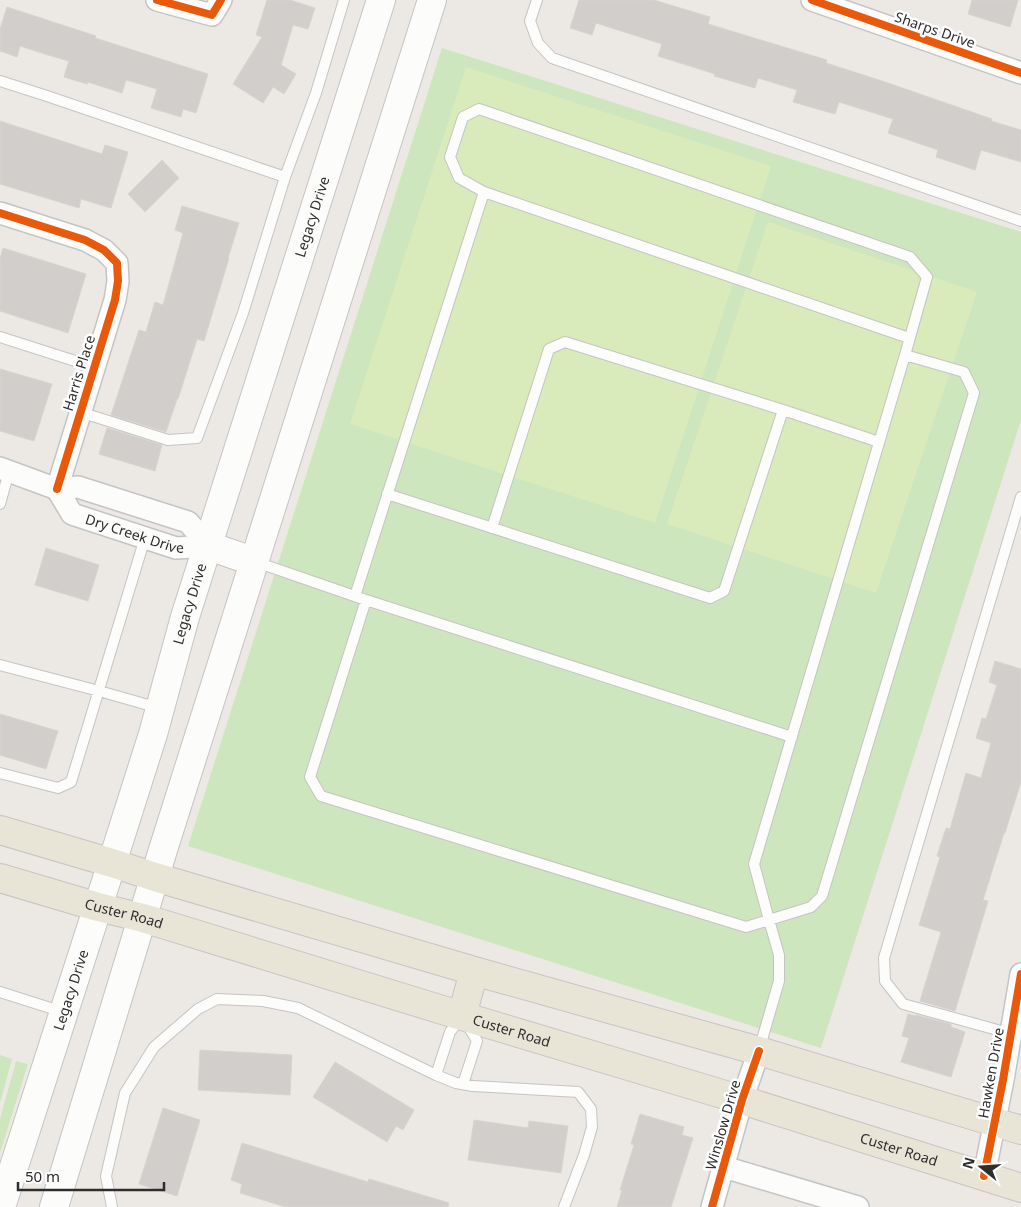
<svg xmlns="http://www.w3.org/2000/svg" width="1021" height="1207" viewBox="0 0 1021 1207" font-family="'Noto Sans',sans-serif">
<style>
.green{fill:#cee6be}
.pitch{fill:#d9eabb}
.building{fill:#d1cecb;stroke:#d7d4d0}
.lines{fill:none;stroke-linecap:round;stroke-linejoin:round}
.lane-casing{stroke:#c5c4c5;stroke-width:12}
.street-casing{stroke:#c5c4c5;stroke-width:24}
.secondary-casing{stroke:#c5c4c5;stroke-width:30}
.primary-casing{stroke:#c6c5c4;stroke-width:30}
.lane{stroke:#fcfcfb;stroke-width:10}
.street{stroke:#fcfcfb;stroke-width:21}
.secondary{stroke:#fcfcfb;stroke-width:28}
.primary{stroke:#e8e4d6;stroke-width:28}
.cycleway-casing{stroke:#fff;stroke-width:11}
.cycleway{stroke:#e8590c;stroke-width:8}
.labels{text-anchor:middle;stroke-width:5;stroke-linejoin:round;paint-order:stroke}
.street-label{font-size:14px;fill:#2e2e2e;stroke:#fff}
</style>
<rect width="100%" height="100%" fill="#ece8e4"/>
<path class="green" d="M442,48L1021,232V420L821,1048L188,846Z
M0,1055L12,1059L0,1103Z
M16,1061L28,1064L0,1153V1119Z"/>
<path class="pitch" d="M466,67L771,166L655,523L350,424Z
M768,222L977,292L876,593L667,524Z"/>
<path class="building" d="M267,0H290L315,8L308,29L293,25L281,65L296,74L284,94L273,87L263,103L233,84L262,37L256,35Z
M579,0H654L710,17L708,24L827,60L826,63L885,82L992,119L991,121L1021,130V162L981,150L975,170L936,157L938,150L888,133L893,119L839,102L835,114L793,102L797,90L758,78L755,88L714,76L715,74L658,56L662,44L596,23L592,35L570,28Z
M972,0H1018L1010,27L968,14Z
M7,7L96,36L95,38L208,74L196,113L183,109L181,117L151,108L157,89L126,80L122,93L88,82L87,84L64,77L69,61L48,55L20,46L17,57L0,51V29Z
M0,121L102,154L105,145L128,152L111,208L81,199L79,208L0,184Z
M162,160L179,178L145,212L128,194Z
M182,206L239,223L228,258H229L204,341L197,339L178,399H177L166,432L111,415L139,330L146,332L155,302L163,305L183,233L175,230Z
M3,248L86,274L68,333L0,311V259Z
M0,369L52,384L34,441L0,431Z
M107,428L162,445L155,471L99,454Z
M46,548L99,565L88,601L35,585Z
M995,661L1021,669V782L1005,833H1004L983,900L988,901L955,1011L920,1001L941,932L919,925L940,857L937,856L946,828L950,829L966,773L981,778L991,743L976,738L982,718L986,719L997,685L989,682Z
M0,714L58,731L46,769L0,755Z
M908,1014L915,1016L916,1015L951,1024V1027L965,1032L951,1077L901,1062L909,1038L902,1036Z
M200,1050L292,1055L290,1095L198,1090Z
M335,1062L414,1110L403,1130L396,1126L387,1142L313,1097Z
M163,1108L200,1120L177,1196L139,1184Z
M640,1114L684,1127L682,1135L693,1138L671,1207H617L622,1190H620L634,1145L631,1144Z
M474,1120L528,1128L529,1121L568,1126L561,1173L468,1160Z
M242,1143L368,1182L369,1179L449,1203L448,1207H286L240,1193L242,1184L231,1180Z"/>
<g class="lines">
<g class="lane-casing">
<path id="lane" d="M537,0L530,21L538,43L552,58L1021,221
M0,81L47,96L285,177L316,93L344,0
M484,192L909,338
M0,337L94,367
M80,412L168,440L197,438L243,313L285,177
M387,494L710,598L724,591L783,410L879,442
M0,504L9,472
M492,528L549,349L565,342L783,410
M256,562L366,600L792,737
M355,596L484,192L459,178L450,157L463,117L479,109L910,257L927,277L905,355L964,372L974,393L822,896L811,907L769,920L779,955V981L759,1050
M366,600L310,777L321,796L746,927L769,920L754,864L905,355
M0,665L99,691L159,708
M0,773L58,788L71,782L145,538
M0,992L63,1012
M1012,1034L903,1004L885,981L884,958L1021,497
M436,1075L450,1032L462,1016L477,1041L463,1084
M112,1207L106,1176L125,1093L154,1047L198,1009L217,999L263,1001L298,1008L436,1075L456,1083L473,1086L578,1092L591,1109L592,1127L584,1155L564,1207"/>
</g>
<g class="street-casing">
<g id="street">
<path d="M157,0L212,15L221,0"/>
<path d="M812,0L1021,73"/>
<path d="M0,213L85,240L104,250L117,263L118,281L115,300L57,489"/>
<path d="M0,468L57,489L78,487L188,522L209,546"/>
<path id="s1" d="M57,489L72,514L176,548L209,546"/>
<path d="M724,1167L858,1207"/>
<path d="M984,1176L1003,1080L1021,974"/>
<path d="M712,1207L742,1100L759,1051"/>
</g>
</g>
<g class="secondary-casing">
<g id="secondary">
<path d="M209,546L255,562"/>
<path id="s2" d="M1,1207L112,863L153,734L185,617L381,0"/>
<path d="M54,1207L162,853L432,0"/>
</g>
</g>
<g class="primary-casing">
<g id="primary">
<path d="M0,830L112,863L155,877L474,971L759,1051L1021,1130"/>
<path id="s3" d="M0,878L98,907L143,918L462,1016L742,1100L1021,1188"/>
<path d="M462,1016L474,971"/>
</g>
</g>
<use href="#lane" class="lane"/>
<use href="#street" class="street"/>
<use href="#secondary" class="secondary"/>
<use href="#primary" class="primary"/>
<g class="cycleway-casing">
<path id="cycleway" d="M157,0L212,15L221,0
M812,0L1021,73
M0,213L85,240L104,250L117,263L118,281L115,300L57,489
M984,1176L1003,1080L1021,974
M712,1207L742,1100L759,1051"/>
</g>
<use href="#cycleway" class="cycleway"/>
</g>
<g class="labels">
<g class="street-label">
<text transform="translate(935 30) rotate(19)" y="5">Sharps Drive</text>
<text dy="5" stroke="none"><textPath href="#s2" startOffset="1038">Legacy Drive</textPath></text>
<text transform="translate(79 373) rotate(-73)" y="5">Harris Place</text>
<text dy="5" stroke="none"><textPath href="#s1" startOffset="95">Dry Creek Drive</textPath></text>
<text dy="5" stroke="none"><textPath href="#s2" startOffset="632">Legacy Drive</textPath></text>
<text dy="5" stroke="none"><textPath href="#s3" startOffset="129">Custer Road</textPath></text>
<text dy="5" stroke="none"><textPath href="#s2" startOffset="228">Legacy Drive</textPath></text>
<text dy="5" stroke="none"><textPath href="#s3" startOffset="534">Custer Road</textPath></text>
<text transform="translate(991 1073) rotate(-80)" y="5">Hawken Drive</text>
<text transform="translate(723 1125) rotate(-74)" y="5">Winslow Drive</text>
<text dy="5" stroke="none"><textPath href="#s3" startOffset="939">Custer Road</textPath></text>
</g>
</g>
<g transform="translate(981 1167) rotate(287)" stroke="#ffffff" stroke-width="4" paint-order="stroke">
<path d="M0-4L9 19L0 12L-9 19Z" fill="#2e2e2e"/>
<text y="-8" font-size="14" font-weight="bold" text-anchor="middle" fill="#2e2e2e">N</text>
</g>
<path d="M18 1182v8h146v-8" fill="none" stroke="#2e2e2e" stroke-width="2.5"/>
<text x="25" y="1182" font-size="15" fill="#2e2e2e" stroke="#ffffff" stroke-width="4" paint-order="stroke">50 m</text>
</svg>
